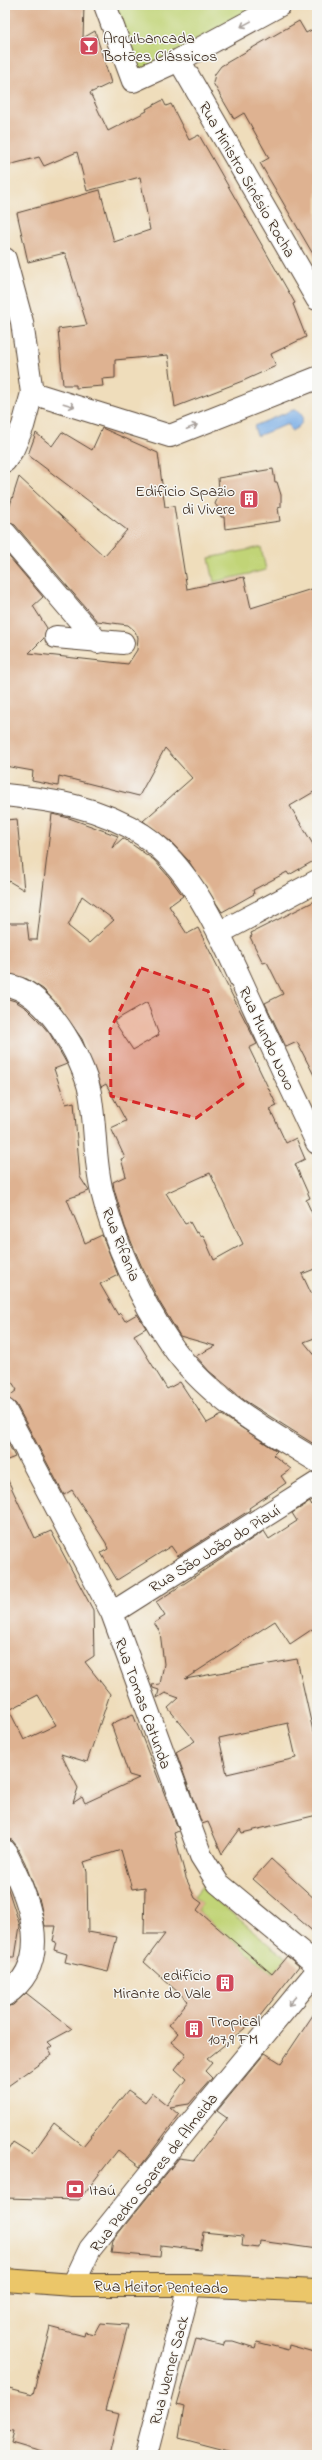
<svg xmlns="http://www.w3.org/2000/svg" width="322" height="2460" viewBox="0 0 322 2460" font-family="'Indie Flower',sans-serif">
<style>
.green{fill:#c1d477;stroke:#7e7f4a}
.water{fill:#79ade6;stroke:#5a6c82}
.building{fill:#deb291;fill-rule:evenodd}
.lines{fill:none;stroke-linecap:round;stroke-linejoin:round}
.minor-casing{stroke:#564536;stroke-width:24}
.major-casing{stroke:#564536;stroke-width:24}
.minor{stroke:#fff;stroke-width:22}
.major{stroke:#ebc669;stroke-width:22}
.oneway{stroke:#a79f9a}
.marked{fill:#d62828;fill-opacity:0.2;stroke:#d62828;stroke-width:3;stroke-dasharray:8 5;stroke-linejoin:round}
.labels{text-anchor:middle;stroke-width:3;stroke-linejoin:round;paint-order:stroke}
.poi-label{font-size:16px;fill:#3b2a1e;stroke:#f6f6f2;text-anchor:start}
.street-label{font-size:16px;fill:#3b2a1e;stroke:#f6f6f2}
</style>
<rect width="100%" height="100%" fill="#f6f6f2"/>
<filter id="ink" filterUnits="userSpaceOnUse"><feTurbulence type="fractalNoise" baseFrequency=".025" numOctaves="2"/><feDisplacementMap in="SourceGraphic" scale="8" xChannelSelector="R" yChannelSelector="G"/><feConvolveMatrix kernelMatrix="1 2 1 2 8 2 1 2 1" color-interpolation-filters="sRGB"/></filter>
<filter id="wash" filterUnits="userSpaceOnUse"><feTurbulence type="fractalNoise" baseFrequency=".012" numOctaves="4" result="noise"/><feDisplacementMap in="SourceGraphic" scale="16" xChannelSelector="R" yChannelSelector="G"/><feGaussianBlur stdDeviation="0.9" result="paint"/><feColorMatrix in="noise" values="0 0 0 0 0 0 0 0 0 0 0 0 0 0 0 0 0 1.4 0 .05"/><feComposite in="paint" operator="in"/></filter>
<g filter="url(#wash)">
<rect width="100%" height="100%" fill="#efddbb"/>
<path class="green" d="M111,5H274L135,77Z
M261,547L266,570L214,582L209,558Z
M203,1885L210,1895L286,1958L272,1974L197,1910L202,1903L194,1896Z"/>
<path class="water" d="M293,410H297C308,418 301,427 291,431L288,424L257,436L254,426Z"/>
<g id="blocks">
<path class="building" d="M5,5H84L83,38L95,31L111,83L90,93L108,131L147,111L146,109L163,100L166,106L171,104L189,140L199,135L295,303L293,304L306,337L271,354L276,366L245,380L175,407L168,355L115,360V378L102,379L103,386L76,388V385H63L58,329L87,325L65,253L28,262L17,213L100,190L114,242L150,230L140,177L87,191L77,152L44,166L39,157L5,166Z
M299,21L306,33L317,27V261L260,163L269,158L244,113L234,119L213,83L215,74L221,66Z
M102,428L158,453L165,507L174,506L187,589L244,577L251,608L315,588L317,600V790L290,806L317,851V859L289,875L287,872L253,890L254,894L222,912L188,860L170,841L143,821L192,778L165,748L139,796L59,776L58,786L32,781L33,771L5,766L7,737H5V552L43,597L33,606L47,628L44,638L29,653L128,664L137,650L138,637L134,630L128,625L97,621L15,525L5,521L19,477L104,556L127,530L28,455L36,433L52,446L62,432L92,450Z
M273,469L275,482H277L281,495V507L278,508L280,521L225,529L224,517H221L220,510L215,504L218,497L217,491L219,490L218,478Z
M52,814L69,818L118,836L112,848L123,838L154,860L169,877L183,896L169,906L187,934L198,928L257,1044L249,1048L277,1106L270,1109L286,1143L296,1138L305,1159L295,1164L310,1198L306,1200L317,1224V1268L302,1274L317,1306V1337L304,1342L317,1358V1446L244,1400L209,1371L196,1356L215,1346L180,1336L160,1303L141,1265L125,1227L114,1189L113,1182L126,1176L121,1159L125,1158L111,1128L126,1121L106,1084L101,1087L82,1039L57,1004L43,989L27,979L5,973V923H27L29,940H37ZM82,896L114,920L89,943L68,926ZM147,1002L159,1035L133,1050L114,1021ZM210,1173L243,1244L214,1260L203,1235L200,1236L198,1232L196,1233L190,1222L185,1224L166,1193Z
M17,819L24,890L7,880L5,876V820Z
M317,900V1081L297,1042L286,1047L265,1003L283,994L267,962L263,963L250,937L252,936L251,933Z
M5,998L15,1001L26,1008L38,1020L50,1034L67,1064L54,1069L66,1104L74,1102L80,1177L89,1191L67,1199L85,1243L102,1235L118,1275L100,1284L118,1315L120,1313L125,1321L137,1314L146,1328L134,1335L167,1389L180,1382L207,1423L222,1415L277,1451L273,1455L291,1469L281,1476L286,1483L249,1508L250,1510L178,1556L171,1546L117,1580L101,1553L108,1549L106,1543L72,1490L64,1495L16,1404L7,1398L17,1390L5,1371Z
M5,1437L15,1457L5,1461Z
M5,1474L35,1538L51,1531L93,1610L94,1656L85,1662L110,1694L87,1762L61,1754L78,1788L73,1803L82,1797L85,1803L139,1778L129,1775L111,1724L133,1714L179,1831L174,1833L186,1878L195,1898L202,1903L197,1910L272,1974L287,1956L299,1966L260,2016L207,2059L212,2063L205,2071L212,2078L189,2104L170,2107L179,2115L140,2167L118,2150L79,2200L5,2198V2155L13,2142L32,2154L54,2123L83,2146L128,2090L145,2102L152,2093L167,2105L186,2079L175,2069L186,2055L171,2042L178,2033L169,2025L188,2001L144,1962L165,1934H144L145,1887L132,1889L121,1850L84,1862L87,1871L88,1932L117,1937L108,1972L65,1962L67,1954L54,1950L56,1942L53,1941L56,1926H45L40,1902L25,1863L16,1845L12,1840L5,1839ZM38,1695L56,1725L24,1740L9,1710Z
M310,1502L317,1513V1626L290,1644L275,1621L185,1679L297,1659L313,1731L317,1730V1815L242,1833L240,1829L222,1854L208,1822L202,1824L176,1752L195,1741L168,1708L179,1698L165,1693L157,1698L159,1690L153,1688L152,1685L160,1684L164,1664L160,1632L154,1623L165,1616L156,1602L264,1531L269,1539L297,1521L292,1513ZM288,1723L296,1758L227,1774L219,1738Z
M271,1859L317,1901V1935L253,1879Z
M5,1880L20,1926L15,1957H5Z
M26,1993L72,2029L48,2042L52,2046L48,2049L52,2055L5,2088V2007L13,2005Z
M317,2009V2249L260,2241L259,2248L242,2246L243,2236L203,2232L201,2250L161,2245L160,2257L111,2253L113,2240L179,2158L194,2160L227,2118L217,2111L265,2053L281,2063Z
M100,2323L128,2325L105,2411L119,2414L109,2455H52L11,2443L14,2431L5,2430V2387L33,2394L50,2327L84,2336L85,2332L94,2334Z
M196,2339L223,2346L225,2341H233L255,2348L257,2342L288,2350L289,2345L317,2353V2455H244L179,2438L184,2407L177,2405Z"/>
</g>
</g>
<g filter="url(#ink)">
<use href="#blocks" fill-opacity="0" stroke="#564536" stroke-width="1"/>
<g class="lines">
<g class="minor-casing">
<path id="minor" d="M105,5L133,81L179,60L280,5
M179,60L317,299
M5,259L22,322L32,393L23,426L13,449L5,461
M32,393L170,436L317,378
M5,533L98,642
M56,637L123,643
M5,795C53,800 101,807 143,835C197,871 226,949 253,1006C274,1052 296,1098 317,1143
M219,933L317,881
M5,985C45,988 83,1058 90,1093C96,1126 94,1160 102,1192C114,1242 141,1301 170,1343C206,1397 263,1428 317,1461
M5,1410L112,1613L201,1856L218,1883L317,1965
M112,1613L317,1483
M5,1851C26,1893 58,1961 5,1995
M73,2285L90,2249L195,2118L317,1971
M146,2455L190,2285"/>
</g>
<g class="major-casing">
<path id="major" d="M5,2280L73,2285H190L317,2291"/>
</g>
<use href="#minor" class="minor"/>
<use href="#major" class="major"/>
</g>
<defs><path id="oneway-shaft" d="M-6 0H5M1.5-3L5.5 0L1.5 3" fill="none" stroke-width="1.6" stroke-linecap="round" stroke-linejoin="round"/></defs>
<g class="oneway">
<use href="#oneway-shaft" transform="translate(246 24) rotate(151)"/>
<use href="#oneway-shaft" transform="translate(69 405) rotate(17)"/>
<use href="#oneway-shaft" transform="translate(192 427) rotate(-22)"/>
<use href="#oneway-shaft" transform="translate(292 2001) rotate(130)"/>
</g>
</g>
<path class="marked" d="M141,968L208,991L243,1084L196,1118L111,1096L110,1030Z"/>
<defs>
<g id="bar-square" transform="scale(1)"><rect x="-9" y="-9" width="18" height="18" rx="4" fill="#d1495b" stroke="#f6f6f2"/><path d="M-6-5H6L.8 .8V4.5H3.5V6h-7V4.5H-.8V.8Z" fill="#fff"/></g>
<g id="building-square" transform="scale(1)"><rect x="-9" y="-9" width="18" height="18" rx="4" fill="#d1495b" stroke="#f6f6f2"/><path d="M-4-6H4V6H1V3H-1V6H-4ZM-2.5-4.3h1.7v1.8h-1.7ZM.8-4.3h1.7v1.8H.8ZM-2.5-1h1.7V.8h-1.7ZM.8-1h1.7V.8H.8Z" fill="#fff"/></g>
<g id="bank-square" transform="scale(1)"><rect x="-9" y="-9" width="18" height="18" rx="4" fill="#d1495b" stroke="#f6f6f2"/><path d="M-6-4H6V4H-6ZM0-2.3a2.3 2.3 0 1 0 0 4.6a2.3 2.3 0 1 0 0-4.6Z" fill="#fff"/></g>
</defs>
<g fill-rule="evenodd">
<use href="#bar-square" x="89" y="46"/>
<use href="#building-square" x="249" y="499"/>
<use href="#building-square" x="225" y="1983"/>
<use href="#building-square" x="194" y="2029"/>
<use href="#bank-square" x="75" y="2189"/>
</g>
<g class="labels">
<g class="poi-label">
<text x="103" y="43">Arquibancada<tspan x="103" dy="18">Botões Clássicos</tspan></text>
<text x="235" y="496" text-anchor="end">Edifício Spazio<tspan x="235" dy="18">di Vivere</tspan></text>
<text x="211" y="1980" text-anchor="end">edifício<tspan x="211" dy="18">Mirante do Vale</tspan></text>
<text x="208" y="2026">Tropical<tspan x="208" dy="18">107,9 FM</tspan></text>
<text x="89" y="2195">Itaú</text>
</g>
<g class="street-label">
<text transform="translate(248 179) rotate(60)" y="6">Rua Ministro Sinésio Rocha</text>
<text transform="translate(268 1038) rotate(65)" y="6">Rua Mundo Novo</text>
<text transform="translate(122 1244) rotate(68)" y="6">Rua Rifania</text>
<text transform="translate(214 1548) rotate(-32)" y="6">Rua São João do Piauí</text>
<text transform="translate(144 1703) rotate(70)" y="6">Rua Tomas Catunda</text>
<text transform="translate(153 2172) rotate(-52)" y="6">Rua Pedro Soares de Almeida</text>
<text transform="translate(161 2286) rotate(1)" y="6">Rua Heitor Penteado</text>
<text transform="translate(168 2370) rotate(-75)" y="6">Rua Werner Sack</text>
</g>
</g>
<rect width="322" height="2460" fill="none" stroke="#f6f6f2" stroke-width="20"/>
</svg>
